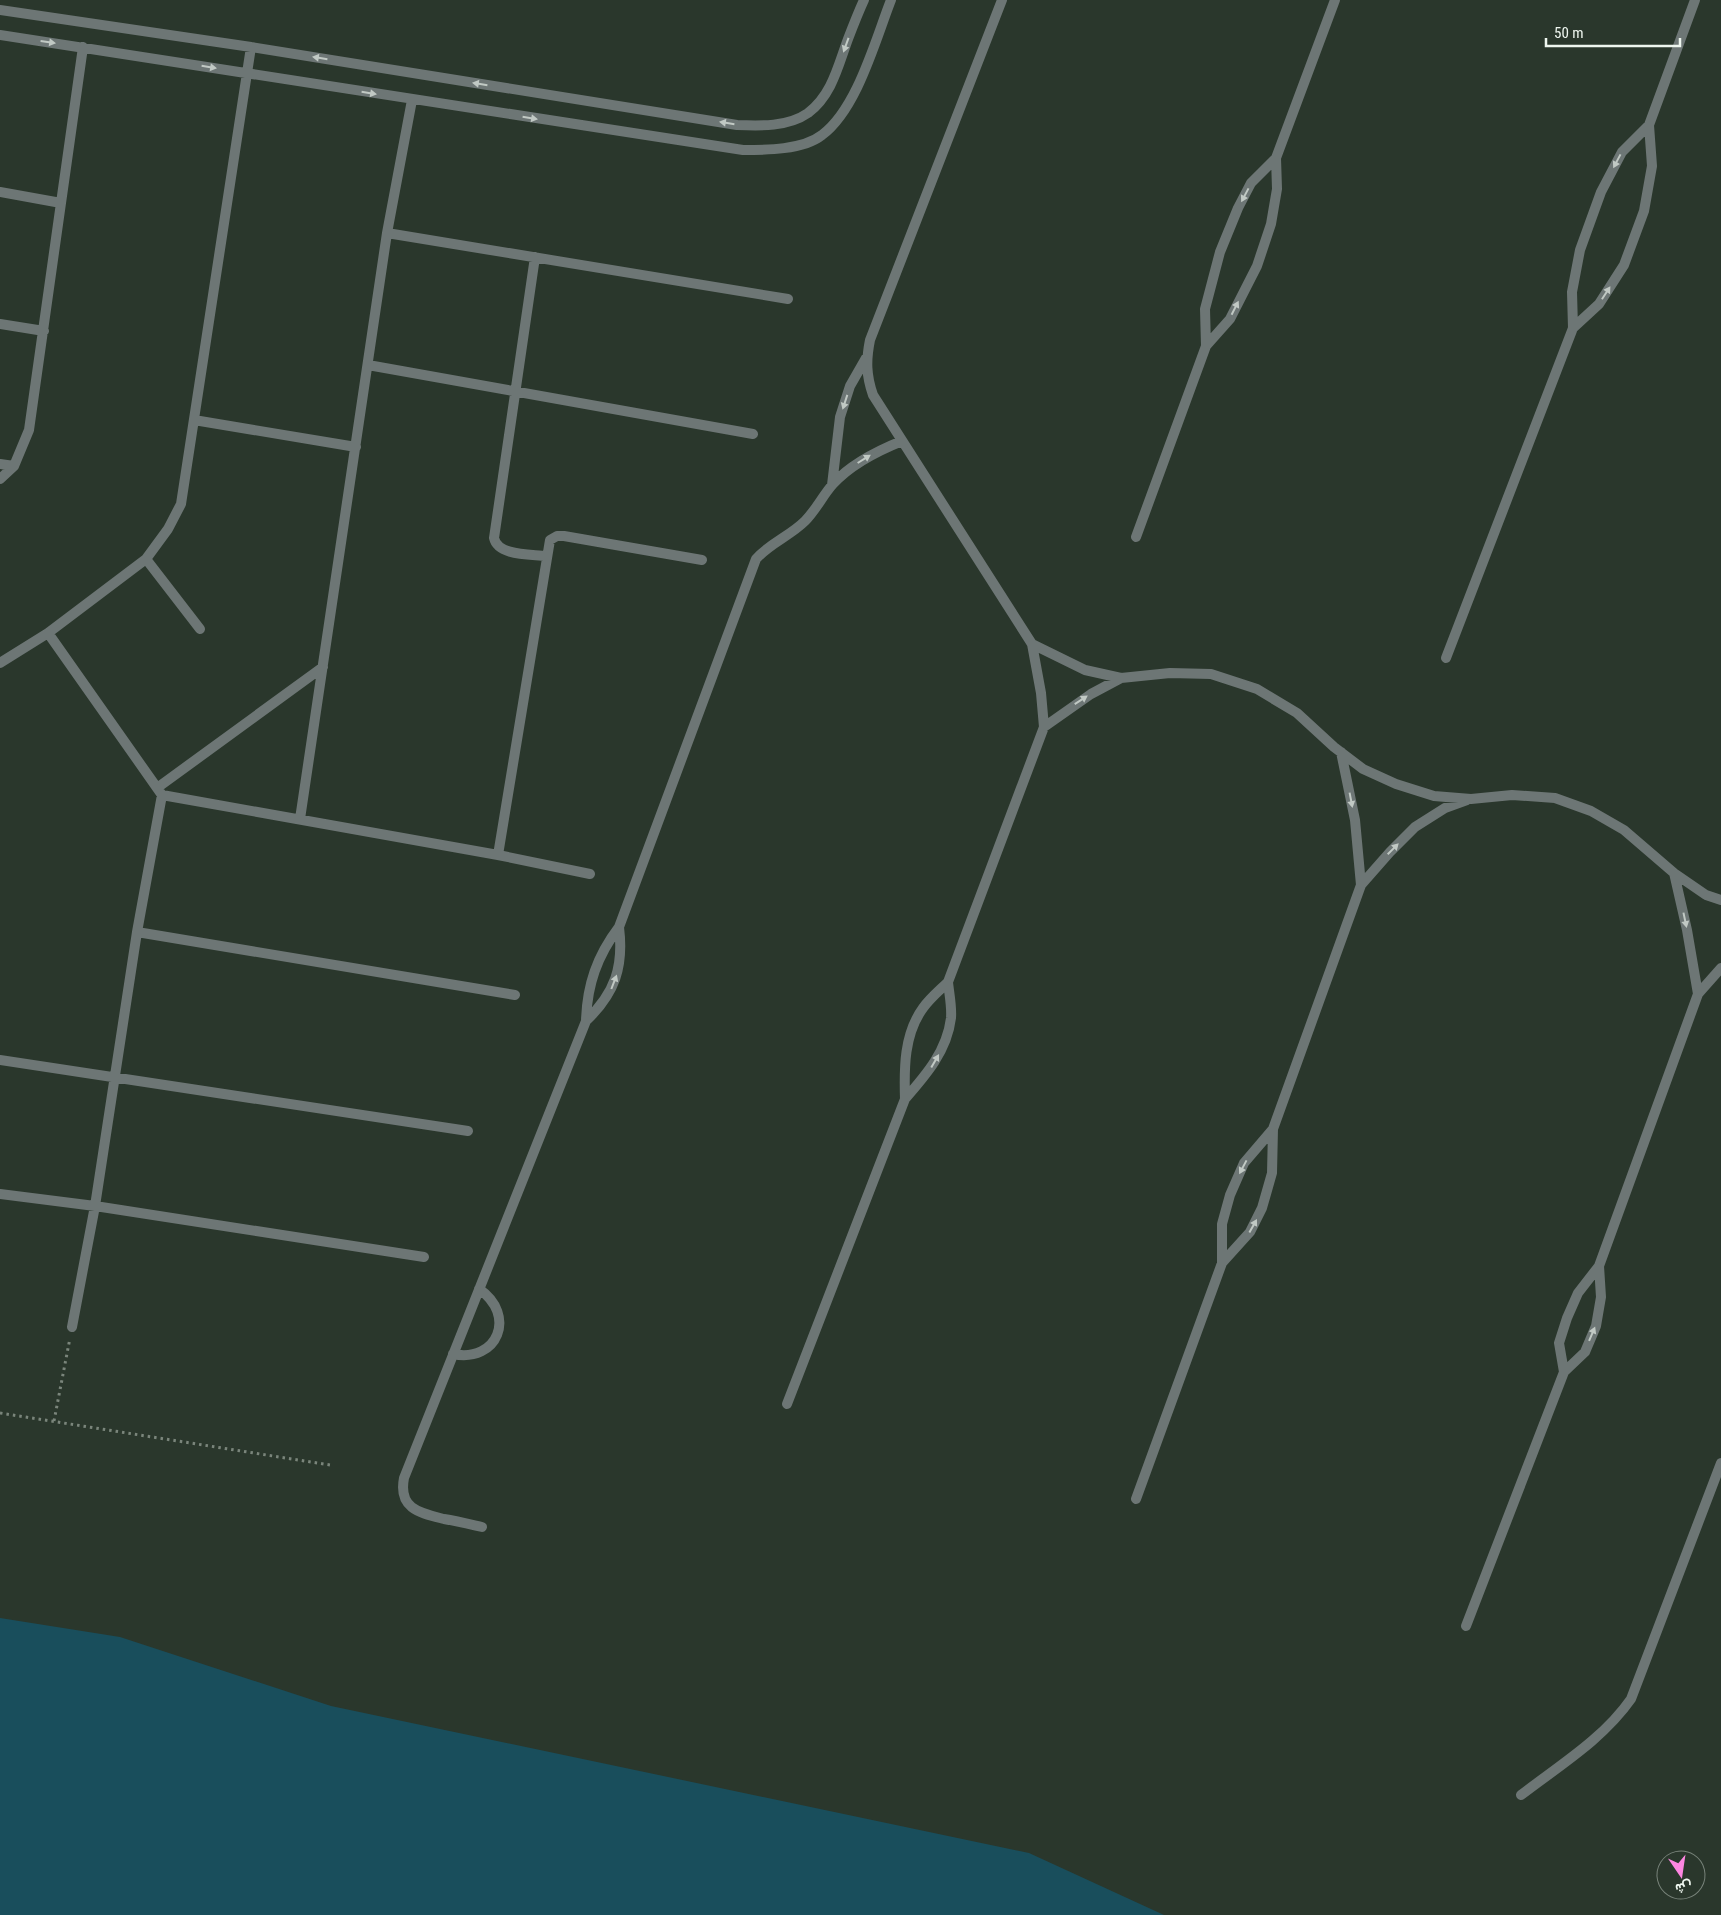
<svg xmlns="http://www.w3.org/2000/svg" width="1721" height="1915" viewBox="0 0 1721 1915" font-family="'Roboto Condensed',Vazirmatn,sans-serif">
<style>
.water{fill:#194e5c}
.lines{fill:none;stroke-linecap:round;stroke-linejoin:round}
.path{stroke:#7a857b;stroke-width:3;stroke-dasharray:2.5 4;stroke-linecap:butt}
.lane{stroke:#6d7675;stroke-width:10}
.oneway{fill:#c1c9c4}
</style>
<rect width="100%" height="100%" fill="#2a372c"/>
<path class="water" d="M0,1618L120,1637L331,1706L1029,1853L1164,1915H0Z"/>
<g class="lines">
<path class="path" d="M0,1413L330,1465
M54,1421L70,1338"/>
<path class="lane" d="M0,10L251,47L737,125C760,126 788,127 808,113C832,95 838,66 848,39C853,26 858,13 864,0
M0,35L743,150C766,150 803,150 822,135C857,109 875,41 891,0
M0,192L61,203L83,47
M387,233L788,299
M535,257L494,538C498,556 530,554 546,556
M0,324L44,331
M1573,328L1599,304L1624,265L1644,211L1652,166L1649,125L1695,0
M1206,346L1230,319L1257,266L1271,224L1277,189L1276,158
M368,365L753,434
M194,420L356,447
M0,464L14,466
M0,479L14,466L29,430L61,203
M832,485L840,417L850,386L866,358
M1136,537L1206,346L1205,309L1220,252L1238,208L1251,183L1276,158L1335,0
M146,559L200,629
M48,633L162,795L498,855L590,874
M1032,644L1085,670L1121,678L1170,673L1211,674L1257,689L1297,713L1334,747L1363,769L1396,784L1434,796L1471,799L1512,795L1555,798L1591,811L1624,830L1674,873L1706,895L1721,900
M1446,658L1573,328L1572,292L1580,250L1601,192L1622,152L1649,125
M0,663L48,633L146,559L168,529L181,504L251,47
M1044,727L1091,694L1121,678
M1341,752L1355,820L1361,885
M157,788L323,667
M300,819L387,233L412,100
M498,855L550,540L557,536H564L702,560
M1674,873L1687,930L1698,994
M137,932L515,995
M586,1021C615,993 624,967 619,927
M0,1060L468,1131
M905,1099C904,1068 904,1034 923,1008C930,998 940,990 948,982L1044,727L1041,693L1032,644L873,395C866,375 866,360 870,340L1002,0
M0,1194L95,1206L424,1257
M1222,1263L1250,1232L1262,1208L1272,1173L1273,1129L1361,885L1390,852L1415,827L1445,808L1467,800
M72,1327L95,1206L137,932L162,795
M453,1354C498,1363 517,1315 479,1289
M1564,1372L1559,1343L1567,1318L1578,1293L1599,1266L1698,994L1721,968
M787,1404L905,1099C926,1075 947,1051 951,1018C952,1006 949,993 948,982
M1136,1499L1222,1263V1224L1230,1195L1244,1163L1273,1129
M482,1527C469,1524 457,1521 444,1519C420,1513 398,1509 404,1478L586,1021C587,985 597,956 619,927L756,559C770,543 790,536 805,521C816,510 823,495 833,484C851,464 877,451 902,441
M1466,1626L1564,1372L1585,1352L1596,1326L1601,1297L1599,1266
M1521,1795C1560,1765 1603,1739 1631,1699L1721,1463"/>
</g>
<defs><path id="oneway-solid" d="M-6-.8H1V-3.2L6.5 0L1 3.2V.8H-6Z" transform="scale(1.25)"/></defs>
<g class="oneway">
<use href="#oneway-solid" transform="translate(48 42) rotate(8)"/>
<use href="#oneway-solid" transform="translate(846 45) rotate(110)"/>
<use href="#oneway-solid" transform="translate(320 58) rotate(-171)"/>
<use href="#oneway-solid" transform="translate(209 67) rotate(9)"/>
<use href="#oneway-solid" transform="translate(480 84) rotate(-171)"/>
<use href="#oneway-solid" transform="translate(369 93) rotate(9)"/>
<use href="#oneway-solid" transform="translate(530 118) rotate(9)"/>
<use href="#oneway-solid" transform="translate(727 123) rotate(-171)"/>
<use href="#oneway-solid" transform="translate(1617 161) rotate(118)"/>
<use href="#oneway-solid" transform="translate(1245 195) rotate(118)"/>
<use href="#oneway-solid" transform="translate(1606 293) rotate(-57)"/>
<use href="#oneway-solid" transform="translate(1235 308) rotate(-63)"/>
<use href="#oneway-solid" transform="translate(845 402) rotate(108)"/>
<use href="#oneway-solid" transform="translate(864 459) rotate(-32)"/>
<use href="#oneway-solid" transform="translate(1081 700) rotate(-33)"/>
<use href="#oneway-solid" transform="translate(1351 800) rotate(79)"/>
<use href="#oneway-solid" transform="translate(1393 849) rotate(-45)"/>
<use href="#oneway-solid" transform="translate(1685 920) rotate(78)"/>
<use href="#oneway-solid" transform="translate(614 982) rotate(-69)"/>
<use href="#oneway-solid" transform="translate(935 1061) rotate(-60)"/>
<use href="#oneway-solid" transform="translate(1243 1167) rotate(118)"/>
<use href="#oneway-solid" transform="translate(1253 1226) rotate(-61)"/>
<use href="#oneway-solid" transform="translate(1592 1334) rotate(-67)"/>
</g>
<g transform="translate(1681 1875) rotate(167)"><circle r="24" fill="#2a372c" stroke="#78837a"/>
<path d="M0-4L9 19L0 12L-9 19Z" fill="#fd86e1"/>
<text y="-8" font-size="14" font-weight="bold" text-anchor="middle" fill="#eef6ef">ش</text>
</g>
<path d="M1546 38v8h134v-8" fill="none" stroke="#eef6ef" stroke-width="2.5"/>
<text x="1554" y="38" font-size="15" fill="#eef6ef" stroke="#2a372c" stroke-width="4" paint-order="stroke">50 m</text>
</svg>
